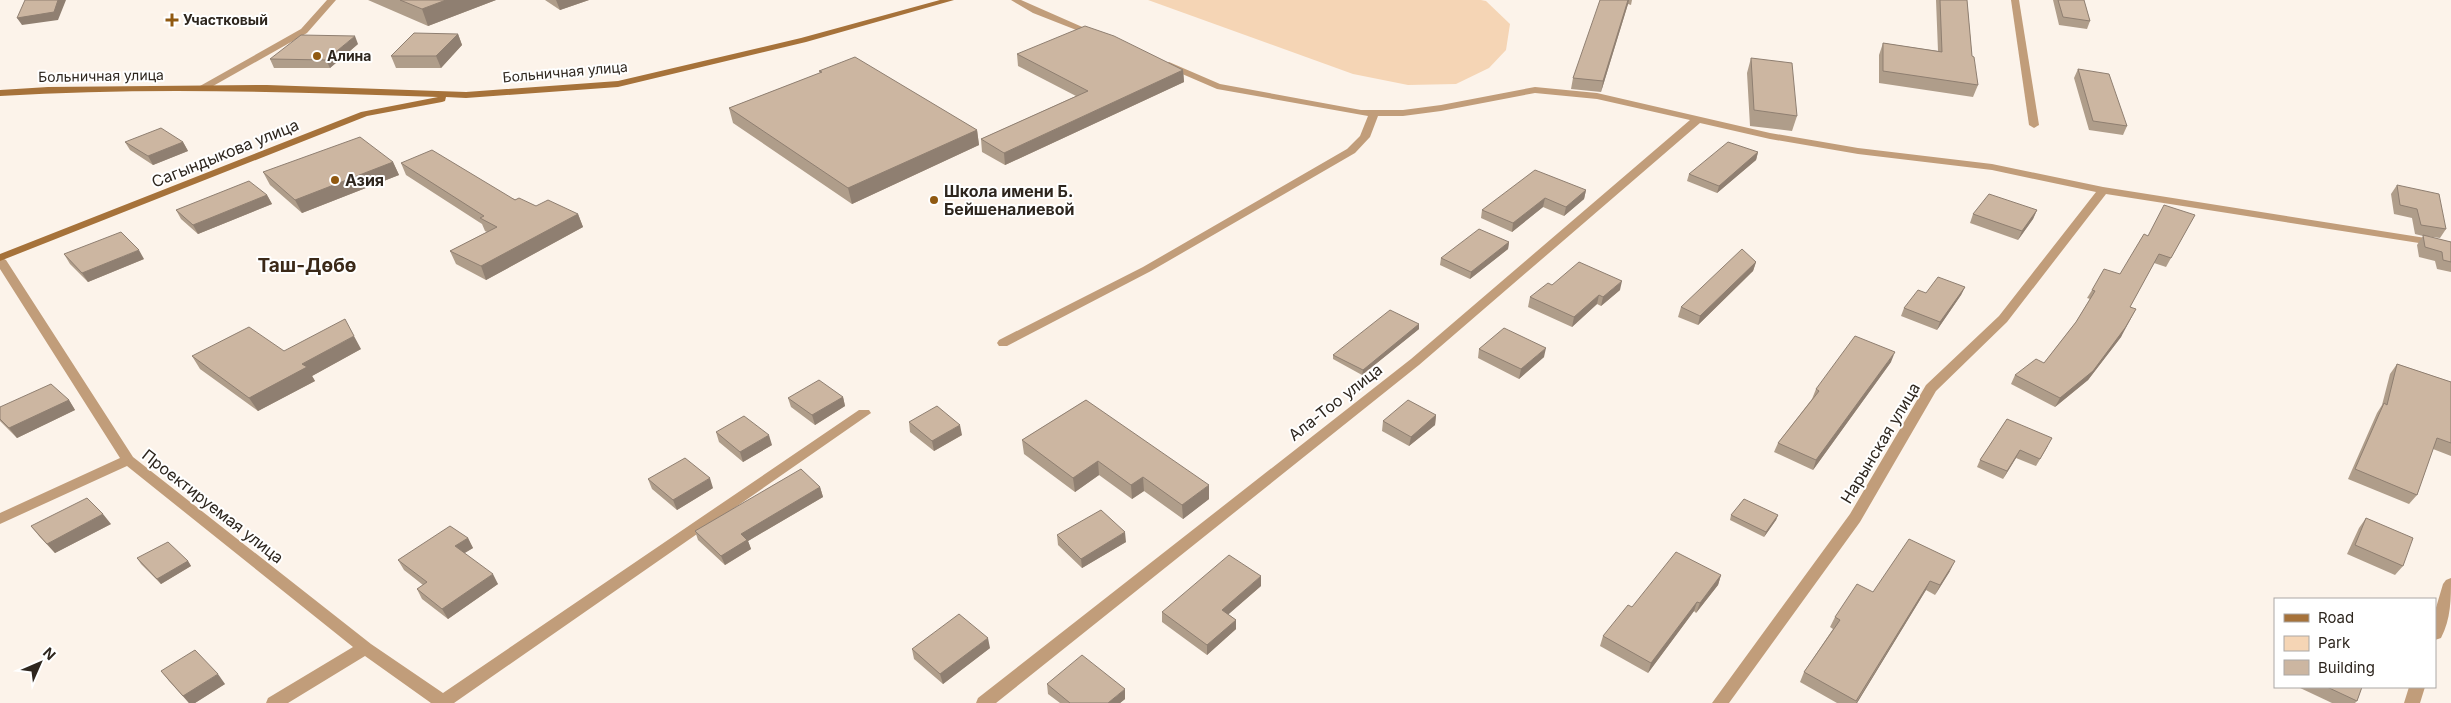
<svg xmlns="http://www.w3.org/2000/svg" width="2451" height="703" viewBox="0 0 2451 703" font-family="Inter,sans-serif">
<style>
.green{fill:#f5d5b5}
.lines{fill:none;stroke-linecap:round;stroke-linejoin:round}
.lane{fill:#c19d7a;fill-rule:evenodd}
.street{fill:#c19d7a;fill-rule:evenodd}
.secondary{fill:#a6723a;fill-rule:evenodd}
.wall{fill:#af9d8a}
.shaded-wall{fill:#8f7f71}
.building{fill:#ccb6a1;stroke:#8f7f71}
.poi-dot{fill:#905911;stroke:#fff;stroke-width:2}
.labels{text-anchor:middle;stroke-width:4;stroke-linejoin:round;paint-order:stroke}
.far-poi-label{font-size:14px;font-weight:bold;fill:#2e261e;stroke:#fff;text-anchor:start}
.far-street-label{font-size:14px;fill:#2e261e;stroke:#fff}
.street-label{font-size:16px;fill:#2e261e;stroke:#fff}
.poi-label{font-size:16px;font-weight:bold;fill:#2e261e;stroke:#fff;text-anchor:start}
.quarter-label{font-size:19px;font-weight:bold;fill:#3b2918;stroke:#fff}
</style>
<rect width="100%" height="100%" fill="#fcf3ea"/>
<path class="green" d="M1148,0H1481L1486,1L1510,24L1506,50L1489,68L1456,84L1408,85L1353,74Z"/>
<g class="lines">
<path class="lane" d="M2011,0H2019L2039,125L2034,128L2029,125Z"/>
<path class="street" d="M327,0H336L307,33L206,90H200V86L301,29Z
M1011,0H1021L1096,33L1089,35L1033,13Z
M1169,62L1220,84L1361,110H1403L1441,105L1535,87L1597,93L1770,133L1858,148L1992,164L2103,187L2451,242V248L2106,194L2007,322L1936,391L1860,522L1729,703H1712L1850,514L1926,385L1999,316L2096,192L1992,170L1858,154L1770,139L1700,123L1419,365L996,703H976L978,698L1411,359L1690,120L1597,99L1535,93L1441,111L1403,116H1378L1370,137L1355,153L1151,271L1007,346H999L997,343L999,340L1143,267L1347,149L1360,136L1368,116L1217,89L1166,67L1164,65Z
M0,257L6,260L133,457L371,644L443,693L859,410H869L871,413L454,703H431L365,656L288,703H266L268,698L353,647L127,466L0,524V513L120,458L0,269Z
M2451,578C2451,599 2451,619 2441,638L2435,640V611L2443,584L2446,580Z
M2409,687H2425L2420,703H2404Z"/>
<path class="secondary" d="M940,0H954L806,42L618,87L466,98L446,97L445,101L442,102L367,116L0,261V254L361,112L438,97C292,92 146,87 0,96V90L48,87L267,85L466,92L618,81L801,38Z"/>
</g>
<path class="wall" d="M368,0H496L428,26Z
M545,0H589L560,10Z
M1603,0H1632L1631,5L1628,4L1601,92L1571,89L1573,78Z
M1936,0H1967L1972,56L1978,85L1973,97L1879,83V55L1883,43L1938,51Z
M2053,0H2084L2090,21L2087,29L2059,25Z
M458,34L462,45L441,68H396L391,56Z
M358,44L330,68H274L270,59Z
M1017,54L1183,70L1184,82L1005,165L982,152L981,139L1076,96L1018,66Z
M1751,58L1797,116L1792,131L1750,126L1747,73Z
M2078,69L2127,126L2123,135L2089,130L2074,78Z
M819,71L977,130L979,145L852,204L733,123L729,108L820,73Z
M125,142H183L188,151L153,165L130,150Z
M1758,152L1756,160L1717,193L1687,181L1689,174Z
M393,162L399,175L302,213L270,185L263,172Z
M401,163L536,206L578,214L583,227L486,280L456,264L450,251L487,232L485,231L482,224L406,175Z
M2397,185L2446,229L2440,238L2425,236L2451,242V272L2437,269L2435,261L2419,257L2417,245L2423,236L2415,234L2412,218L2394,214L2391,194Z
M1586,190L1584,199L1564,216L1543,207L1512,232L1481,218L1482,210Z
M267,195L272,204L198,234L181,219L176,210Z
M2037,210L2033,219L2018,240L1970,223L1973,214Z
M2195,215L2166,267L2154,263L2130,307L2121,337L2088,380L2055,407L2011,384L2015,375L2044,363L2076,322L2090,299L2087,298L2092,290L2120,274L2148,236Z
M1509,242L1508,249L1470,279L1440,265L1441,258Z
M64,254L144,259L88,282L70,264Z
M1756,262L1753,271L1698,325L1678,317L1681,307Z
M1552,285L1620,290L1601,306L1597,304L1572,327L1528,307L1530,297Z
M1965,287L1961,295L1937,330L1901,316L1904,308L1926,293Z
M1419,324V329L1362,375L1333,359V355Z
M361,349L312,376L315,381L258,411L200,369L192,356L284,351Z
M1479,349L1544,357L1519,379L1478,358Z
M1891,362L1813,470L1774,452L1778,443L1812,399L1816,389Z
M2397,364L2451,382V456L2433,449L2417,495L2409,504L2348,479L2377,413L2382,405L2390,374Z
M843,397L845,406L815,425L791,407L788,398Z
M69,400L75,410L17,438L0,421V407Z
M1086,400L1209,499L1183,519L1144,491L1132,499L1099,475L1075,492L1024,454L1022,440Z
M1436,415L1435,425L1409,446L1382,431L1383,421Z
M2007,419L2048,446L2036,466L2016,458L2003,479L1977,467L1980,460Z
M909,422L962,435L934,451L910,432Z
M716,432L772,445L743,462L719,442Z
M648,479L713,488L677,510L652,489Z
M820,487L823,497L748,541L751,549L725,565L698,540L695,531Z
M1731,515H1778L1776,520L1764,537L1730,520Z
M2366,518L2403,566L2395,575L2347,554L2359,528Z
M111,524L55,553L39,536L31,526Z
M1057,535L1126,542L1082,568L1058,545Z
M468,538L473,548L464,553L498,584L448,619L422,599L417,589L423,585L404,570L398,560Z
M137,558L188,561L191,566L161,584L141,564Z
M1950,571L1935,595L1926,590L1857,703H1837L1800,682L1804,672L1833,629L1830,627L1835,617L1873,592Z
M1721,575L1718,585L1696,613L1694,611L1648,673L1600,646L1603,636L1632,607Z
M1261,586L1228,614L1236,620V629L1207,655L1162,622V612Z
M990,648L943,684L914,659L912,649Z
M161,671L225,684L195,703H189L169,681Z
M1047,684L1125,699L1120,703H1060L1048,694Z
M2298,687H2362L2357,701L2355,703H2332Z"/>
<path class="shaded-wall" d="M58,0H66L58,20L22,25L17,18Z
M446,0H496L428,26L422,9Z
M556,0H589L560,10Z
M1628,0H1629L1628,4L1601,92L1603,81Z
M458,34L462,45L441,68L436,56Z
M355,36L358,44L330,68L326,60Z
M1183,70L1184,82L1005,165L1004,153Z
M977,130L979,145L852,204L848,188Z
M183,142L188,151L153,165L148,156Z
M1758,152L1756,160L1717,193L1719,186Z
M393,162L399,175L302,213L295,200Z
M1586,190L1584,199L1564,216L1566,207Z
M267,195L272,204L198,234L193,225Z
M1545,198L1543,207L1512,232L1513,223Z
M2037,210L2033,219L2018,240L2022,231Z
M578,214L583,227L486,280L481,266Z
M1509,242L1508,249L1470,279L1471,272Z
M139,250L144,259L88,282L82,273Z
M1756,262L1753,271L1698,325L1700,316Z
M1622,281L1620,290L1601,306L1603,297Z
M1965,287L1961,295L1937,330L1940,322Z
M1599,295L1597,304L1572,327L1574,317Z
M2136,309L2121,337L2088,380L2055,407L2060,398Z
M1419,324V329L1362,375L1363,370Z
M354,336L361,349L312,376L315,381L258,411L249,398L302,364Z
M1546,348L1544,357L1519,379L1521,369Z
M1895,352L1891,362L1813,470L1816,460Z
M843,397L845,406L815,425L812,415Z
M69,400L75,410L17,438L9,428Z
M1436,415L1435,425L1409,446L1411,437Z
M960,425L962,435L934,451L932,441Z
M769,435L772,445L743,462L740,452Z
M2020,450L2016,458L2003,479L2007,471Z
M1098,461L1099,475L1075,492L1073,478Z
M1143,477L1144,491L1132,499L1131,485Z
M710,478L713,488L677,510L673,500Z
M1209,485V499L1183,519L1182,505Z
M820,487L823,497L748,541L751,549L725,565L721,556L741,534Z
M103,514L111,524L55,553L47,544Z
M1778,515L1776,520L1764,537L1766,532Z
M1125,532L1126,542L1082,568L1081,559Z
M468,538L473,548L460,556L455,546Z
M188,561L191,566L161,584L157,579Z
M1955,561L1950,571L1935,595L1940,585Z
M493,574L498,584L448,619L442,609Z
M1721,575L1718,585L1696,613L1700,603Z
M1261,576V586L1222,620V610Z
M1930,581L1926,590L1857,703H1856Z
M1697,602L1694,611L1648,673L1651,663Z
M1236,620V629L1207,655V645Z
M988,638L990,648L943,684L940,674Z
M218,674L225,684L195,703H189L183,696Z
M1125,689V699L1120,703H1108Z"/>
<path class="building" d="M25,0H58L54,12L17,18Z
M400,0H446L422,9Z
M1600,0H1628L1603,81L1573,78Z
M1940,0H1967L1972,56L1974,57L1978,85L1883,71V43L1942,52Z
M2058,0H2084L2090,21L2063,17Z
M1085,26L1114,36L1183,70L1004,153L981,139L1088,91L1017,54Z
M414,33L458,34L436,56H391Z
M301,35L355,36L326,60L270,59Z
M855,57L977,130L848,188L729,108L822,72L819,71Z
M1751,58L1792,63L1797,116L1754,110Z
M2078,69L2109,74L2127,126L2093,121Z
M161,128L183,142L148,156L125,142Z
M360,137L393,162L295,200L263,172Z
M1728,142L1758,152L1719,186L1689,174Z
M432,150L515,200L519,198L536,206L548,200L578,214L481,266L450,251L497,227L480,218L484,216L401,163Z
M1535,170L1586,190L1566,207L1545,198L1513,223L1482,210Z
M249,181L267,195L193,225L176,210Z
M2397,185L2439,194L2446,229L2421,225L2417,209L2400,205Z
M1989,194L2037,210L2022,231L1973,214Z
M2164,205L2195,215L2171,258L2159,254L2130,307L2136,309L2125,328L2093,371L2060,398L2015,375L2036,359L2044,363L2076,322L2095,291L2092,290L2104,269L2120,274L2144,234L2148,236Z
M1479,229L1509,242L1471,272L1441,258Z
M121,232L139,250L82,273L64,254Z
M2423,235L2451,242V262L2443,260L2442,252L2425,247Z
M1742,249L1756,262L1700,316L1681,307Z
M1579,262L1622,281L1603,297L1599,295L1574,317L1530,297L1548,283L1552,285Z
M1938,277L1965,287L1940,322L1904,308L1918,290L1926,293Z
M1390,310L1419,324L1363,370L1333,355Z
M345,319L354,336L302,364L307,367L249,398L192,356L249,327L284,351Z
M1504,328L1546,348L1521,369L1479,349Z
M1855,336L1895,352L1816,460L1778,443L1819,391L1816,389Z
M2397,364L2451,382V443L2437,438L2417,495L2355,469L2384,403L2387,405Z
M819,380L843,397L812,415L788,398Z
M51,384L69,400L9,428L0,419V407Z
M1086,400L1209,485L1182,505L1143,477L1131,485L1098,461L1073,478L1022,440Z
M1408,400L1436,415L1411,437L1383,421Z
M937,406L960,425L932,441L909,422Z
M744,416L769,435L740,452L716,432Z
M2007,419L2052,438L2040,459L2020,450L2007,471L1980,460Z
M685,458L710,478L673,500L648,479Z
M801,469L820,487L741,534L747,540L721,556L695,531Z
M87,498L103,514L47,544L31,526Z
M1744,499L1778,515L1766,532L1731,515Z
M1101,510L1125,532L1081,559L1057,535Z
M2366,518L2413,538L2403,566L2355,545Z
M450,526L468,538L455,546L493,574L442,609L417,589L427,582L398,560Z
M1909,539L1955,561L1940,585L1930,581L1856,701L1804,672L1840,620L1835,617L1857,584L1873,592Z
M168,542L188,561L157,579L137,558Z
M1676,552L1721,575L1700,603L1697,602L1651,663L1603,636L1628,605L1632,607Z
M1229,555L1261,576L1222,610L1236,620L1207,645L1162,612Z
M959,614L988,638L940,674L912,649Z
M195,650L218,674L183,696L161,671Z
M1082,655L1125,689L1108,703H1070L1047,684Z
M2327,687H2362L2357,701Z"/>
<g class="poi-dot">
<path d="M169.5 12.5h5v5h5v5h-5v5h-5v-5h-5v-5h5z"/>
<circle cx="317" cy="56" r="5"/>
<circle cx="335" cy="180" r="5"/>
<circle cx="934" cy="200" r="5"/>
</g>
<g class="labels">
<g class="far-poi-label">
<text x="183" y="25">Участковый</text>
<text x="327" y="61">Алина</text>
</g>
<g class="far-street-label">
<text transform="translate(565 72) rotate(-5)" y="5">Больничная улица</text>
<text transform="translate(101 76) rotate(-1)" y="5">Больничная улица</text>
</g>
<g class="street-label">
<text transform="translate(225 153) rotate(-22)" y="6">Сагындыкова улица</text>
<text transform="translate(1335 402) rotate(-38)" y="6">Ала-Тоо улица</text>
<text transform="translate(1880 443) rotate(-59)" y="6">Нарынская улица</text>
<text transform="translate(213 506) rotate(38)" y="6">Проектируемая улица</text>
</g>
<g class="poi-label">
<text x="345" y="186">Азия</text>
<text x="944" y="197">Школа имени Б.<tspan x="944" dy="18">Бейшеналиевой</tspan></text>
</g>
<g class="quarter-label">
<text x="307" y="272">Таш-Дөбө</text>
</g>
</g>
<rect x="2274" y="598" width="162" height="90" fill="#ffffff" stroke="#aba8a5"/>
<rect x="2284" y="614" width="25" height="8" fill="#a6723a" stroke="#aba8a5"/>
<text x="2318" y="623" font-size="15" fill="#2e261e">Road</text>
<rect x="2284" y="636" width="25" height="15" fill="#f5d5b5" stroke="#aba8a5"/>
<text x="2318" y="648" font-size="15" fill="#2e261e">Park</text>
<rect x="2284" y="660" width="25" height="15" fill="#ccb6a1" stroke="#aba8a5"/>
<text x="2318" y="673" font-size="15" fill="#2e261e">Building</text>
<g transform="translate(40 663) rotate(45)" stroke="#ffffff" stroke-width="4" paint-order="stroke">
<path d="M0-4L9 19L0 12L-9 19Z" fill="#2e261e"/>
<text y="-8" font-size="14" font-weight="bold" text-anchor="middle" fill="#2e261e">N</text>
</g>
</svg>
